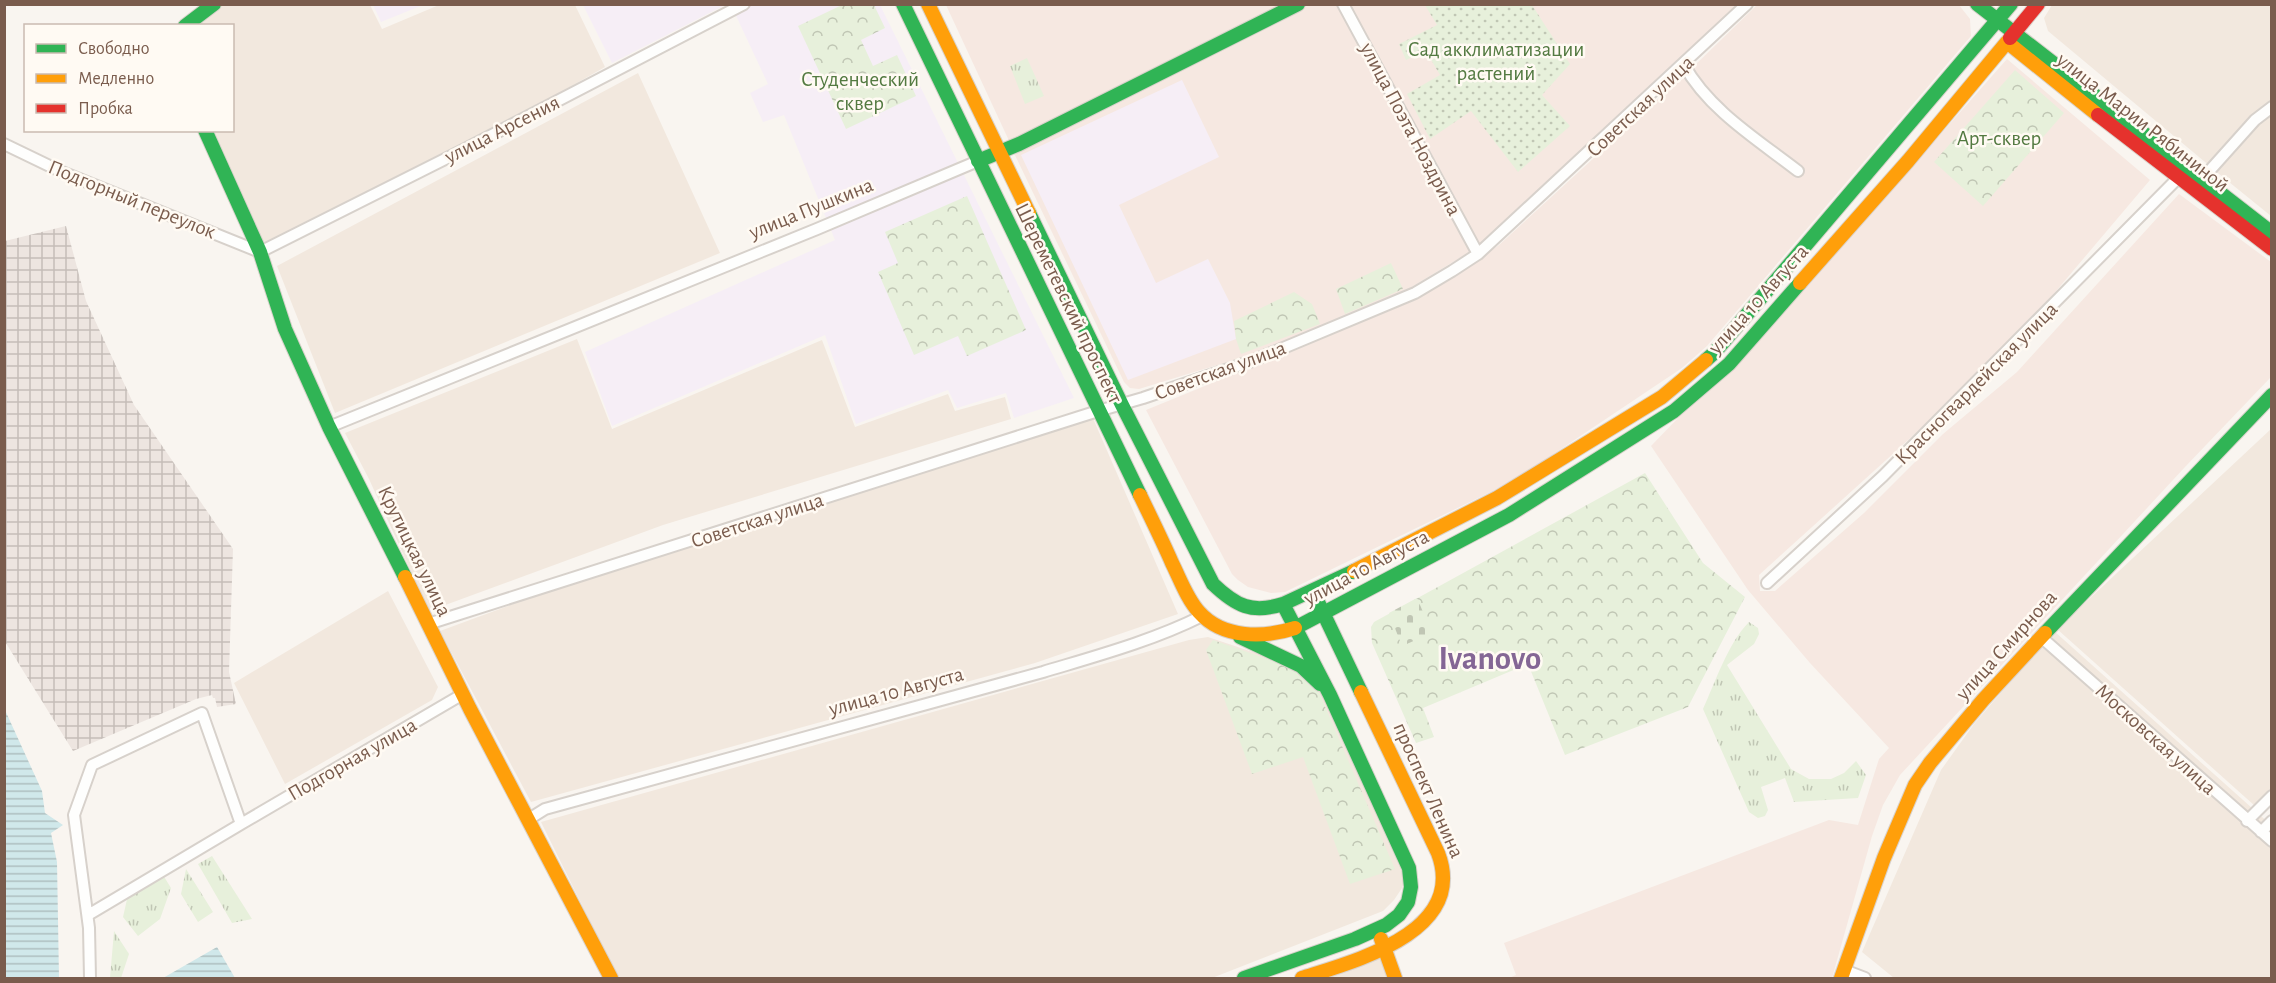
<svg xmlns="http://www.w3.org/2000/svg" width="2276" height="983" viewBox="0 0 2276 983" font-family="'Alegreya Sans',sans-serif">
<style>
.residential{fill:#f2e8de}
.commercial{fill:#f6e8e1}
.industrial{fill:url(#industrial-grid)}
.education{fill:#f6eef6}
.grass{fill:url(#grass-tufts)}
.forest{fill:url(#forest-crowns)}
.cemetery{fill:url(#cemetery-stones)}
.garden{fill:url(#garden-dots)}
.water{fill:url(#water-rules)}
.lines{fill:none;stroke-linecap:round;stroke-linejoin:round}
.street-casing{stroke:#d7d1cb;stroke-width:14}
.fast-casing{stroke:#d9d2cb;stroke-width:16}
.slow-casing{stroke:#d9d2cb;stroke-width:16}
.jam-casing{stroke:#d9d2cb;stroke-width:16}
.street{stroke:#fefefd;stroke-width:10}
.fast{stroke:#30b455;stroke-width:14}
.slow{stroke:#ff9f0a;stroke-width:14}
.jam{stroke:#e5322d;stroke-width:14}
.labels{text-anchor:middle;stroke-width:5;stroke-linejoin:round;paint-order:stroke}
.park-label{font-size:21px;fill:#537a41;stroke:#fffaf3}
.street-label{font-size:21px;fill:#7a5c4d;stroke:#fffaf3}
.town-label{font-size:33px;font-weight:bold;fill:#846695;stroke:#fffaf3}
</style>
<defs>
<pattern id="industrial-grid" width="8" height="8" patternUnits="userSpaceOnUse" patternTransform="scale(1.5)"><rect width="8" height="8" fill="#ede5e0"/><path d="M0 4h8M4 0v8" fill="none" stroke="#c5bdb8"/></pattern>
<pattern id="grass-tufts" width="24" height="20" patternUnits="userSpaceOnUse" patternTransform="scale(1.5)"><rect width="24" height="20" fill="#e7f0db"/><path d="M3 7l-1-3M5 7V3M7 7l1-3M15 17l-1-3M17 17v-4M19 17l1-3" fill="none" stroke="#c0c6b4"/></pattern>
<pattern id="forest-crowns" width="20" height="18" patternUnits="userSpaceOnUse" patternTransform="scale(1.5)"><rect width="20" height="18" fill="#e7f0db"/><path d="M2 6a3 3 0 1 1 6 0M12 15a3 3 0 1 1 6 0" fill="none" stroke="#c0c6b4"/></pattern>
<pattern id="cemetery-stones" width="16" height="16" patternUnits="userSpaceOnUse" patternTransform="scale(1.5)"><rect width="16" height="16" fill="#e7f0db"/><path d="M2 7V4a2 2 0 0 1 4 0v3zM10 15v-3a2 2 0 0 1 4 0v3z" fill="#c0c6b4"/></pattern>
<pattern id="garden-dots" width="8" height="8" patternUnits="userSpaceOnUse" patternTransform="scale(1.5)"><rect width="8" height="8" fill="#e7f0db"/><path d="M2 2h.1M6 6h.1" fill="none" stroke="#c0c6b4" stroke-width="1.8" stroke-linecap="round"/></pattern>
<pattern id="water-rules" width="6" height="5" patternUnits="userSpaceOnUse" patternTransform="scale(1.5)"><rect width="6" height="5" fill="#d0e8ea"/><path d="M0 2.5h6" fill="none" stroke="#aebfc0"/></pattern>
</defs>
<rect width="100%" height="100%" fill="#f9f5f0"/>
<path class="residential" d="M213,5H370L382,29L439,5H575L605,67L462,148L335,212L258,246L205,131L232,130V26H182Z
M2052,5H2271V105L2211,167L2048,31L2044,18Z
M638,73L720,253L335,413L277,266Z
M2271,110V216L2213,169Z
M577,339L612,429L822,340L855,427L948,394L955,411L1005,397L1011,419L663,525L429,611L369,479L345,433Z
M1092,416L1178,614L1035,663L531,802L440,631L670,546Z
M2271,429L2272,789L2255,806L2057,629Z
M388,591L438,687L432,700L285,784L234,683Z
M2054,631L2271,825V978H1894L1862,952L1941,770L1974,724Z
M1208,637L1300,668L1320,688L1406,874L1402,888L1394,900L1383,911L1212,978H618L541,822L1189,640Z
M1384,953L1393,978H1313Z"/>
<path class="commercial" d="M946,5H1294L1011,145Z
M1302,5H1346L1473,250L1410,288L1250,355L1139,389L1130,388L1124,382L1012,149Z
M1349,5H1739L1477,248Z
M1757,5H1959L1970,19L1971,36L1707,346L1682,368L1513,481L1285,592L1271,593L1248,587L1238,580L1232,574L1146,410L1418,299L1499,245L1691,69Z
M2007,59L2150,180L2001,356L1759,575L1760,591H1775L1864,513L1943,434L2017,372L2179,194L2271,262V377L2185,467L1900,775L1883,805L1872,836L1832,978H1509L1516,975L1504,943L1829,820L1858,825L1879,759L1889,748L1810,663L1748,590L1651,446L1679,417L1730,373Z"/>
<path class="industrial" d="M66,226L86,301L134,405L233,549L229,672L236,704L217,707L215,698H213L212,695L196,699L73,751L4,640L5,241Z"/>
<path class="education" d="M373,5H423L381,22Z
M583,5H725L612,63Z
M731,5H880L1074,398L1014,418L1006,393L957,408L948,390L856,424L825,335L612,426L585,352L835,240L784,115L763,122L750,93L768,84Z
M1182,80L1219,157L1119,205L1156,283L1208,259L1230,303L1236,339L1128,380L1021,155Z"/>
<path class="grass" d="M1027,58L1044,96L1025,104L1010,66Z
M1749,622L1758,628L1759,634L1754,644L1727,665L1791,769L1809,779H1831L1844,773L1856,761L1866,775L1858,798L1794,802L1785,778L1761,787L1768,810L1765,816L1758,818L1749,812L1703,709C1715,683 1728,643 1749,622Z
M212,856L252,919L232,923L198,864Z
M186,869L213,912L198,922L181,894Z
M163,875L171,888L160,919L138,936L123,917L128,895Z
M114,931L129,954L121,978H110Z"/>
<path class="forest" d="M844,4L874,5L885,28L861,40L873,66L897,55L916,96L846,129L798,26Z
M2015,70L2064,113L1983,206L1934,162Z
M967,196L1026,330L967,356L958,336L914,355L878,272L898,263L885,232Z
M1391,263L1403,289L1345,314L1336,289Z
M1294,292L1312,304L1320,324L1241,354L1236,339L1234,321Z
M1645,473L1703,563L1745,597L1688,707L1565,755L1528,664L1423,708L1434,737L1416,743L1372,643L1371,627L1374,622Z
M1213,640L1298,670L1317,688L1395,869L1350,884L1303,757L1252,774L1206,650Z"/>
<path class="cemetery" d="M1417,598L1432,633L1402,646L1389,613Z"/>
<path class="garden" d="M1425,5H1532L1570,64L1542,95L1570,126L1518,172L1471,111L1430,139L1407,94L1440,75L1426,51L1406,60L1399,44L1437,25Z"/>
<path class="water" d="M5,710L42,791L45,813L63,825L51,833L57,862L59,978H5Z
M217,947L235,978H163Z"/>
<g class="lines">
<g class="street-casing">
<path id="street" d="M1343,4L1478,254
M1684,65C1709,110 1758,140 1798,171
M4,144L62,172L260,252L463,150L744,4
M2203,178L2255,120L2272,107
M329,427L817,229L978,161
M1767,583L1883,476L2179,177
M428,624L1098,411L1143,398L1252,361L1415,293L1452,271L1478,254L1747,4
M2041,637L2272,841
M529,819L545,809L1043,672C1096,656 1152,641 1202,616
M2247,821L2272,796
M241,824L463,694
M2261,832L2272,821
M88,915L241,824L202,713L92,765L74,815L89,928L90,978
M1844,970L1865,978"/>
</g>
<g class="fast-casing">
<path id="fast" d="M903,4L1140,495
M1977,4L2272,233
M185,26L214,4
M205,130L260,252L285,329L329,427L405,577
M978,161L1019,144L1298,4
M1029,213L1122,405L1213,584C1236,606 1252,614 1283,604
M1706,360L1714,353L2011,4
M1318,602L1361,692
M1295,628L1509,515L1674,411L1729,364L1800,283
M2045,633L2272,395
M1240,637L1301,666L1320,684
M1244,978L1355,939L1386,925L1399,915L1408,902L1411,887L1409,868L1330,695L1283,604L1354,571"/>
</g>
<g class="slow-casing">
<path id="slow" d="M928,4L1029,213
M1800,283L1908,161L2007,42L2098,115
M1140,495C1151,518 1162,540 1172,563C1180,579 1187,599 1199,612C1223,639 1264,638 1295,628
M1354,571L1497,498L1662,397L1706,360
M405,577L470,709L611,978
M1381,939L1395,978
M1302,978C1355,961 1468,932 1438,853L1361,692
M1841,978L1884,858L1915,785L1930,763L1983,700L2045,633"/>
</g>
<g class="jam-casing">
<path id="jam" d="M2010,38L2038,4
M2098,115L2272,249"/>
</g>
<use href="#street" class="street"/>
<use href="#fast" class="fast"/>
<use href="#slow" class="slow"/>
<use href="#jam" class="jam"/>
</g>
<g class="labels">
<g class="park-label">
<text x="1496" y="56">Сад акклиматизации<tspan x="1496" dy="24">растений</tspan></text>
<text x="860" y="86">Студенческий<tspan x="860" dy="24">сквер</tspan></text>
<text x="1999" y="145">Арт-сквер</text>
</g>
<g class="street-label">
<text transform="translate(1640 106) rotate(-43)" y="7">Советская улица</text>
<text transform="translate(2143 122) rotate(38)" y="7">улица Марии Рябининой</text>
<text transform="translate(502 129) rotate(-27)" y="7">улица Арсения</text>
<text transform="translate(1411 129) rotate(62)" y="7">улица Поэта Ноздрина</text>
<text transform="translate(132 199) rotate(22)" y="7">Подгорный переулок</text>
<text transform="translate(811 208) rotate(-22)" y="7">улица Пушкина</text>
<text transform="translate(1758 299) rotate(-48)" y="7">улица 10 Августа</text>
<text transform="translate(1069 303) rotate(64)" y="7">Шереметевский проспект</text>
<text transform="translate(1220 370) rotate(-20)" y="7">Советская улица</text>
<text transform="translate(1976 383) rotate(-45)" y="7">Красногвардейская улица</text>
<text transform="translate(757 520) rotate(-18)" y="7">Советская улица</text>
<text transform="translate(415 551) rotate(64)" y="7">Крутицкая улица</text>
<text transform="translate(1366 567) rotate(-28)" y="7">улица 10 Августа</text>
<text transform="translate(2006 645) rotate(-48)" y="7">улица Смирнова</text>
<text transform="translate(896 691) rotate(-15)" y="7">улица 10 Августа</text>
<text transform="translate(2156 739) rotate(42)" y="7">Московская улица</text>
<text transform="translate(352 759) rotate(-30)" y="7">Подгорная улица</text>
<text transform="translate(1429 790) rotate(66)" y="7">проспект Ленина</text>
</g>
<g class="town-label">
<text x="1490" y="669">Ivanovo</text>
</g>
</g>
<rect width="2276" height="983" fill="none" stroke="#7a5c4d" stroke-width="12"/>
<rect x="24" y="24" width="210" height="108" fill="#fffaf3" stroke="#cabbb1" stroke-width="1.5"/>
<rect x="36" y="44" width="30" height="9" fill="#30b455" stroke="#cabbb1" stroke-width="1.5"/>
<text x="78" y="54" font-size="18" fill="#7a5c4d">Свободно</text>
<rect x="36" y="74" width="30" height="9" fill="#ff9f0a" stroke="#cabbb1" stroke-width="1.5"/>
<text x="78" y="84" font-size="18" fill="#7a5c4d">Медленно</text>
<rect x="36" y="104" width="30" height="9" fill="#e5322d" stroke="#cabbb1" stroke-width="1.5"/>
<text x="78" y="114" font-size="18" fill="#7a5c4d">Пробка</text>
</svg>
